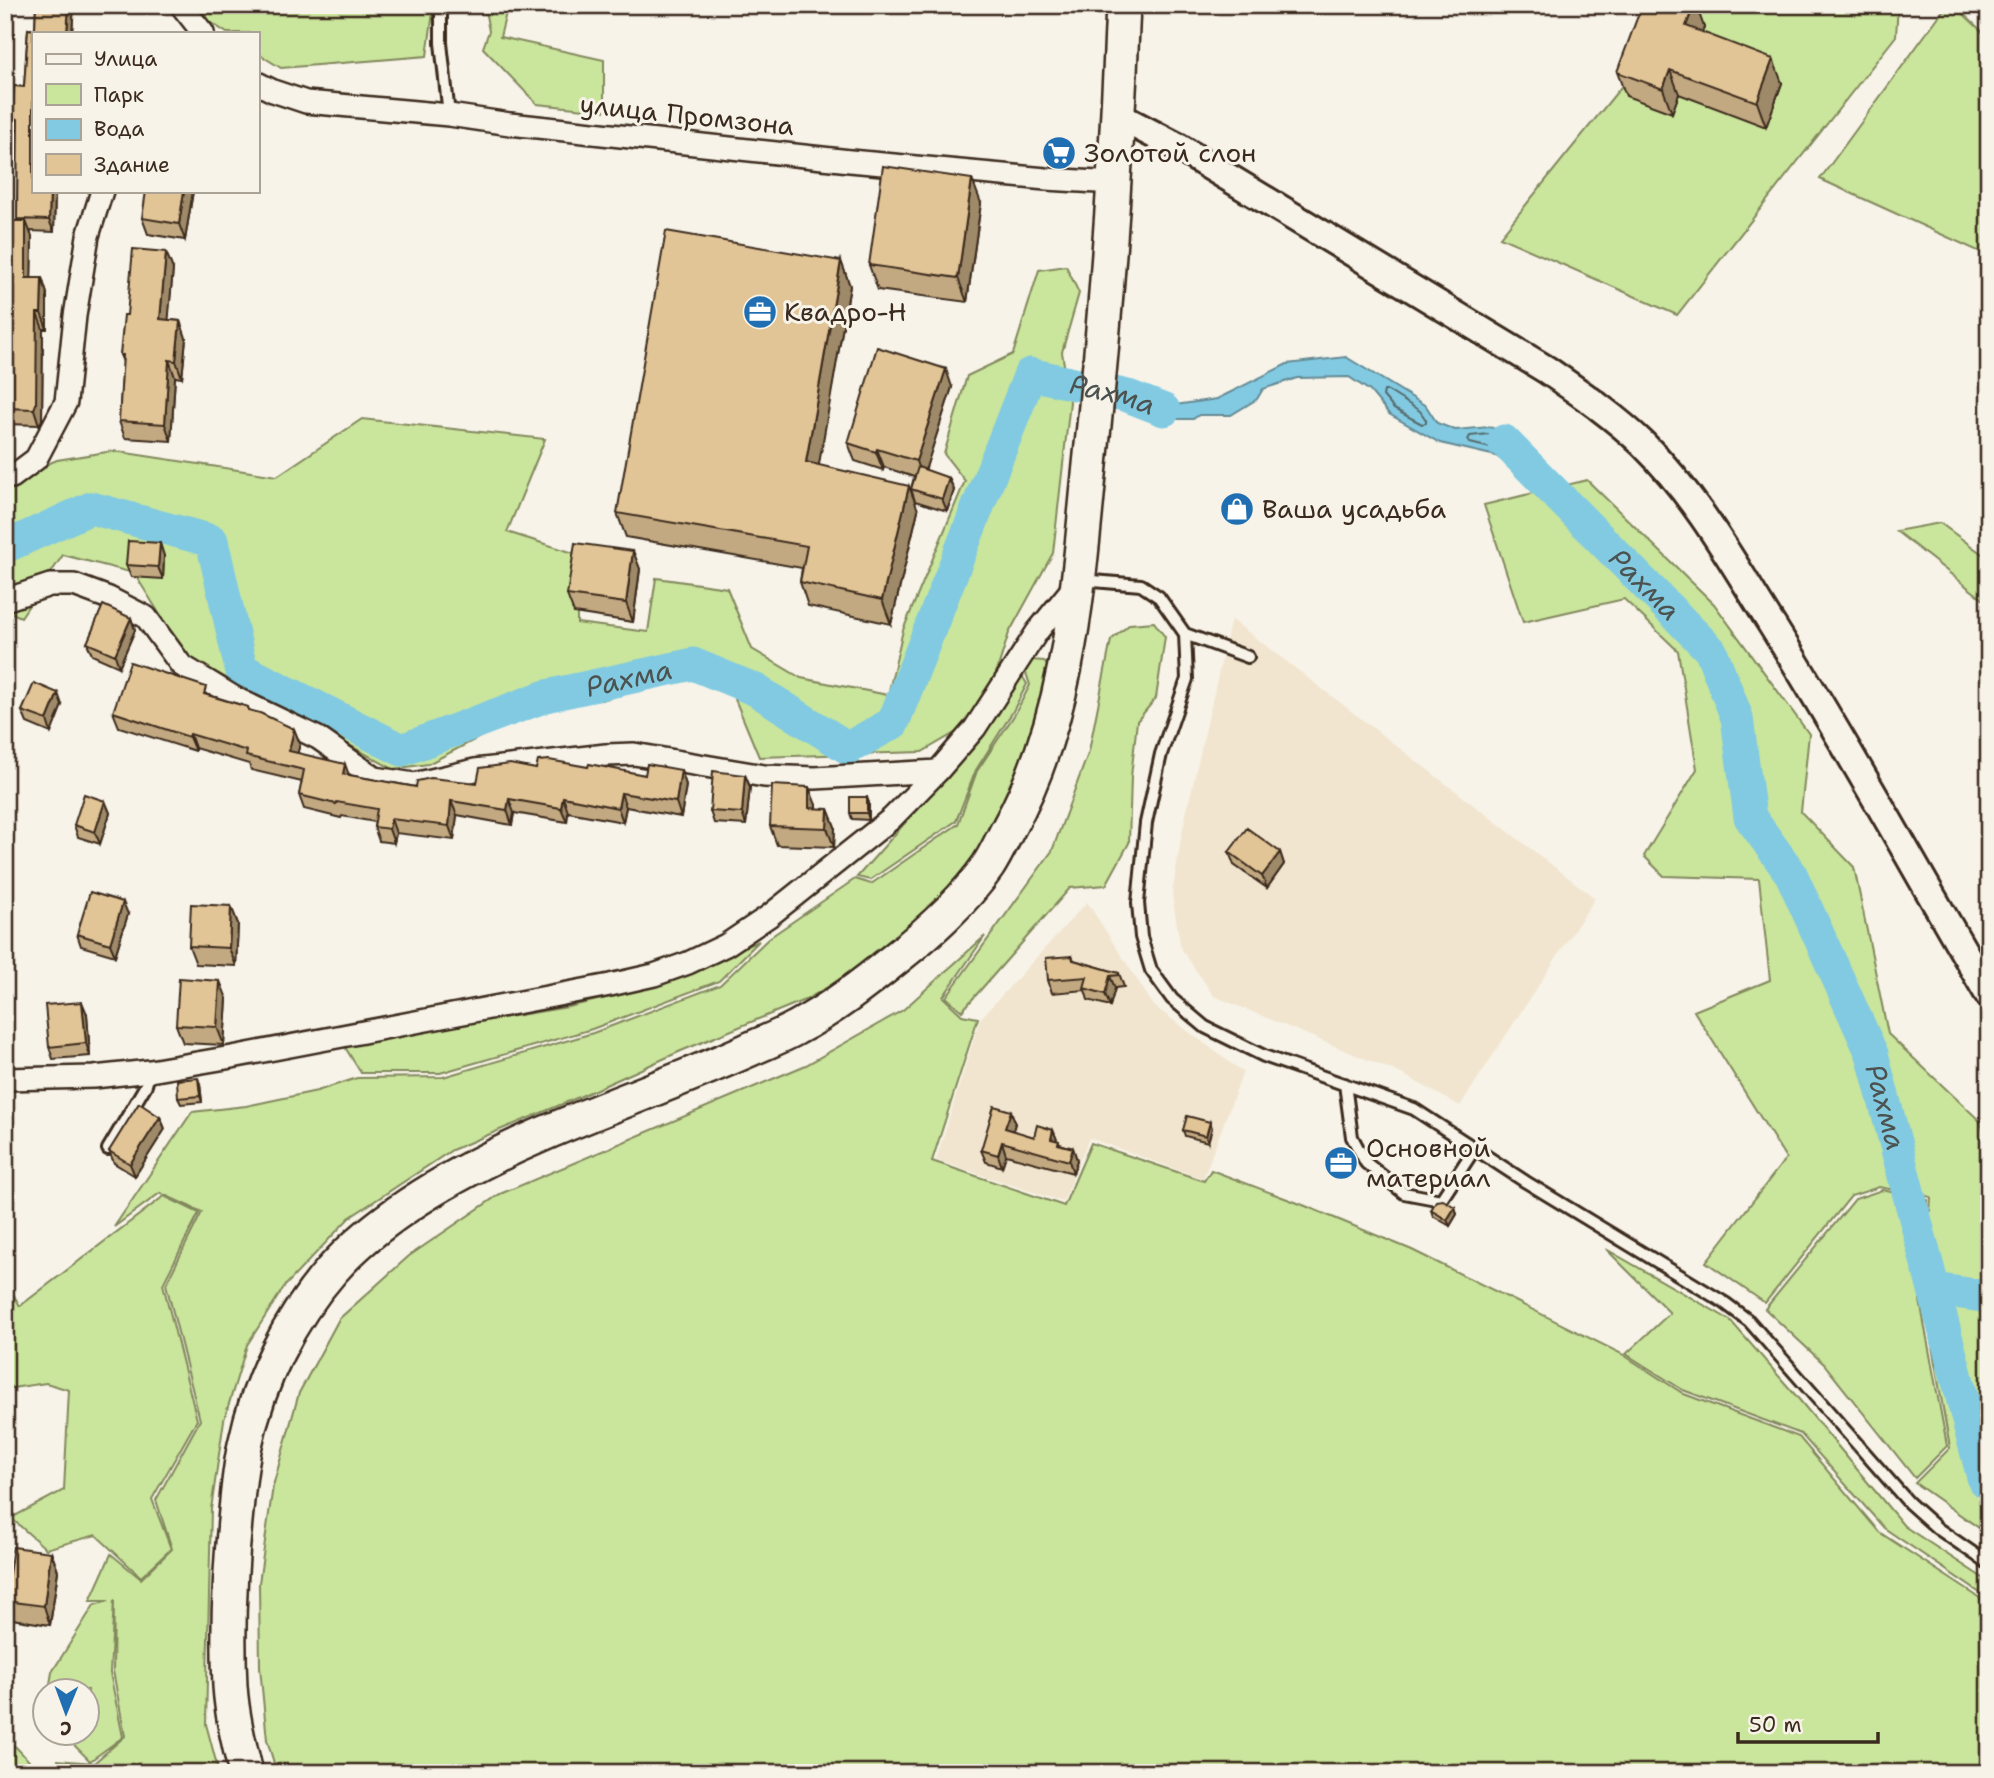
<svg xmlns="http://www.w3.org/2000/svg" width="1994" height="1778" viewBox="0 0 1994 1778" font-family="'Shantell Sans',sans-serif">
<style>
.built{fill:#f1e5cf}
.green{fill:#cae59c;stroke:#82885d;stroke-width:2}
.water{fill:#81cae2;stroke:#658a94;stroke-width:2}
.lines{fill:none;stroke-linecap:round;stroke-linejoin:round}
.shore{stroke:#576a6c;stroke-width:2}
.river{stroke:#81cae2;stroke-width:33}
.service-casing{stroke:#3b2a1e;stroke-width:16}
.minor-casing{stroke:#3b2a1e;stroke-width:26}
.tertiary-casing{stroke:#3b2a1e;stroke-width:32}
.primary-casing{stroke:#3b2a1e;stroke-width:38}
.service{stroke:#f7f3e8;stroke-width:10}
.minor{stroke:#f7f3e8;stroke-width:21}
.tertiary{stroke:#f7f3e8;stroke-width:26}
.primary{stroke:#f7f3e8;stroke-width:33}
.wall{fill:#c2a981;stroke:#3b2a1e;stroke-width:2}
.shaded-wall{fill:#9e8a69;stroke:#3b2a1e;stroke-width:2}
.building{fill:#e2c596;stroke:#3b2a1e;stroke-width:2}
.labels{text-anchor:middle;stroke-width:6;stroke-linejoin:round;paint-order:stroke}
.street-label{font-size:26px;fill:#3b2a1e;stroke:#f7f3e8}
.poi-label{font-size:26px;fill:#3b2a1e;stroke:#f7f3e8;text-anchor:start}
.water-label{font-size:28px;font-style:italic;fill:#4c524f;stroke:#f7f3e8}
</style>
<rect width="100%" height="100%" fill="#f7f3e8"/>
<filter id="ink" filterUnits="userSpaceOnUse"><feTurbulence type="fractalNoise" baseFrequency=".0143" numOctaves="2"/><feDisplacementMap in="SourceGraphic" scale="14" xChannelSelector="R" yChannelSelector="G"/><feConvolveMatrix kernelMatrix="1 2 1 2 8 2 1 2 1" color-interpolation-filters="sRGB"/></filter>
<g filter="url(#ink)">
<path class="built" d="M1231,619L1595,898L1460,1106L1402,1074L1214,996L1181,949L1172,895L1182,832Z
M1087,902L1154,1006L1243,1072L1203,1179L1089,1138L1063,1202L936,1160L980,1019Z"/>
<path class="green" d="M197,5H434L427,56L281,68L257,53V33H227L204,18Z
M484,5H508L500,37L604,60V111L537,104L483,48L489,31Z
M1687,5H1898L1896,36L1677,315L1500,237Z
M1947,5H1954L1989,38V256L1820,179Z
M1066,266L1079,293L1062,352L1070,402L1053,553L1009,633L982,717L922,752L759,757L720,663L602,700L546,703L428,764L393,769L186,656L134,573L63,555L21,617L5,610V482L57,460L113,451L277,476L362,419L545,439L507,532L577,554V623L648,632L656,578L727,588L752,649L801,678L888,695L903,630L965,481L944,454L967,376L1013,354L1039,270Z
M1587,480L1714,604L1809,734L1801,812L1854,867L1888,1034L1980,1121L1989,1145V1535L1915,1483L1950,1448L1924,1301L1931,1197L1879,1187L1851,1196L1765,1303L1706,1262L1786,1158L1694,1011L1770,980L1759,879L1664,876L1644,856L1697,769L1678,651L1624,599L1523,622L1484,505Z
M1940,523L1989,559V604L1896,531Z
M1154,622L1165,637L1156,698L1137,721L1131,777L1129,843L1106,885L1070,888L962,1011L946,997L1052,851L1089,751L1111,640L1130,624Z
M1031,660L1044,661L1052,674L1050,692L990,845L944,905L886,953L807,999L681,1051L579,1097L452,1150L349,1218L284,1287L247,1345L224,1420L211,1509L206,1724L219,1773H61L58,1760L94,1763L125,1736L113,1671L114,1600L110,1673L123,1737L90,1761L62,1733L88,1732V1690H49L52,1672L94,1605L109,1601H90L111,1554L141,1579L172,1549L156,1500L200,1420L166,1284L202,1212L160,1193L114,1227L192,1112L246,1106L317,1091L357,1078L443,1077L593,1033L720,985L769,938L855,879L871,884L958,824L977,771L1015,714L1030,685L1025,670Z
M1021,674L1027,684L1012,713L976,770L956,821L870,880L857,877L975,744Z
M985,936L943,997L962,1015L978,1018L932,1161L1064,1206L1091,1143L1204,1181L1211,1170L1303,1205L1412,1250L1622,1354L1684,1394L1799,1437L1879,1532L1989,1604V1773H277L267,1740L260,1667L259,1583L273,1486L299,1393L339,1319L409,1256L500,1194L806,1065L903,1010Z
M759,941L719,981L592,1029L440,1073H361L343,1044L568,1007L648,988Z
M1882,1190L1928,1200L1920,1301L1947,1446L1915,1478L1824,1364L1765,1309L1855,1199Z
M164,1196L199,1213L163,1284L197,1420L152,1499L171,1549L141,1577L96,1535L46,1549L11,1518L64,1490L69,1390L46,1383L5,1389V1280L20,1306Z
M1606,1249L1730,1320L1797,1397L1904,1526L1989,1582V1599L1884,1528L1801,1434L1683,1390L1626,1354L1670,1313Z
M5,1741L16,1747L40,1773H5Z"/>
<path class="water" d="M1346,357L1426,406L1437,423L1455,430L1490,427L1510,435L1541,464L1531,481L1496,456L1440,443L1389,414L1370,391L1349,377L1297,378L1263,389L1257,399L1231,415H1199L1193,419H1159L1136,405L1122,403L1124,386L1175,405L1217,399L1287,364Z"/>
<g class="lines">
<path class="shore" d="M1384,391H1388L1420,411L1426,420V423L1422,424L1394,409L1383,396Z
M1489,434L1506,441L1530,463V468H1525L1499,450L1470,443L1468,440L1470,436Z"/>
<g class="river">
<path id="s1" d="M1504,441L1711,651L1737,718L1750,817L1791,874L1872,1054L1984,1481H1989"/>
<path id="s2" d="M5,547L91,508L212,541L241,669L402,750L546,696L693,664L756,690L848,748L893,723L1030,374L1128,396L1164,410"/>
<path d="M1934,1289L1989,1297"/>
</g>
<g class="service-casing">
<path id="service" d="M441,5V43L449,115
M1081,580L1141,585L1159,597L1185,634L1187,679L1161,754L1146,823L1138,903L1141,937L1151,970L1172,999L1205,1027L1264,1056L1414,1109L1526,1182L1725,1303L1749,1321L1909,1503L1937,1528L1989,1564
M1185,634L1248,657
M1345,1084L1352,1137L1366,1163L1404,1193L1441,1200L1475,1148
M108,1149L146,1085L150,1071"/>
</g>
<g class="minor-casing">
<path id="minor" d="M181,5L203,33
M257,83L273,91L306,102L449,115L510,124L850,161L1046,179L1115,183
M12,477L36,459L66,402L75,316L88,236L102,191
M5,600L50,585H74L109,598L146,617L181,665L235,698L318,738L375,778L414,784L475,770L606,755L634,754L764,776L815,778L938,771
M5,1079L94,1077L150,1071L232,1057L610,985L654,975L688,963L726,945L769,916L891,819L938,771L975,728L1037,632L1076,584"/>
</g>
<g class="tertiary-casing">
<path id="tertiary" d="M1118,116L1178,147L1547,370C1580,393 1614,416 1643,444C1696,496 1733,563 1772,625C1848,746 1917,872 1989,995"/>
</g>
<g class="primary-casing">
<path id="primary" d="M246,1773C239,1744 232,1716 230,1686C227,1628 230,1569 236,1511C238,1489 240,1467 245,1445C258,1382 289,1319 332,1270C384,1211 471,1165 543,1134C610,1105 679,1081 746,1051C763,1043 780,1037 796,1028C832,1009 864,984 895,959C929,932 963,902 988,866C996,854 1002,840 1009,827C1072,713 1078,582 1091,455C1107,305 1117,155 1123,5"/>
</g>
<use href="#service" class="service"/>
<use href="#minor" class="minor"/>
<use href="#tertiary" class="tertiary"/>
<use href="#primary" class="primary"/>
</g>
<path class="wall" d="M36,5H74L72,33H33V191H55L54,232L30,231L32,237L31,278H42L47,294V329H43L42,420L39,425L5,424V221H18L17,219L18,131L15,130L11,118L14,86L24,87L28,29L35,30Z
M1704,27L1702,32L1782,83L1766,127L1679,94L1672,113L1626,96L1617,72Z
M193,191L185,240L148,234L142,218Z
M981,203L967,302L878,290L869,265Z
M841,261L850,286L818,465L918,510L891,624L808,606L800,582L802,568L626,537L617,513Z
M173,269L168,320L180,321L186,338L182,378L175,377L171,441L125,438L119,421L123,362L120,355L127,315Z
M952,387L925,470L949,478L954,490L947,511L915,501L911,489L914,477L884,467L883,470L855,461L848,443Z
M633,551L640,569L633,622L574,613L567,595Z
M164,556L163,579L131,577L126,565Z
M131,618L135,630L119,667L92,655L87,643Z
M209,695L248,707L249,710L294,729L300,744L297,753L349,775L416,787L477,783L536,769L588,767L645,775L681,770L686,785L681,817L626,807L623,822L568,812L567,822L514,813L512,825L457,815L454,840L396,833L394,843L379,841L374,827L375,822L342,816L341,818L304,809L299,795L302,782L251,770L249,764L195,748V751L119,727L113,712Z
M62,705L51,733L27,723L22,711Z
M745,775L750,787L746,825L714,823L710,811Z
M105,801L110,813L100,844L78,837L74,825Z
M869,803V820L852,819L850,813Z
M816,805V809H828L835,827L834,847L777,845L770,826Z
M1229,852H1280L1284,864L1267,888L1234,865Z
M231,906L238,924L236,966L196,964L189,946Z
M128,914L115,956L81,946L77,934Z
M1072,956L1074,960L1119,973L1124,987L1115,988L1110,1006L1088,1000L1085,990L1052,993L1048,980Z
M227,999L224,1045L183,1043L176,1025Z
M87,1014L90,1056L53,1059L49,1047Z
M200,1084L202,1102L181,1104L178,1098Z
M1011,1111L1015,1123L1013,1131L1034,1137L1053,1130L1057,1140L1060,1144L1073,1148L1077,1160L1073,1173L1006,1155L1002,1167L986,1162L981,1150Z
M160,1117L165,1129L135,1176L114,1163L109,1151Z
M1210,1122L1212,1128L1208,1142L1185,1136L1183,1130Z
M1455,1207L1457,1214L1450,1226L1433,1216L1431,1210Z
M51,1552L58,1571L50,1625L12,1619L5,1601Z"/>
<path class="shaded-wall" d="M69,5H74L72,33H67Z
M1694,5H1696L1704,27L1695,50L1686,26Z
M1773,59L1782,83L1766,127L1757,102Z
M1670,70L1679,94L1672,113L1663,89Z
M972,179L981,203L967,302L958,278Z
M50,191H55L54,232L49,220Z
M184,191H193L185,240L179,224Z
M26,221L32,237L31,293L26,278Z
M166,252L173,269L167,336L160,319Z
M841,261L850,286L815,487L806,462Z
M42,278L47,294V329L41,313Z
M37,313L43,329L42,420L39,425L34,409Z
M180,321L186,338L182,378L176,361Z
M169,360L175,377L171,441L165,424Z
M946,369L952,387L922,480L916,461Z
M877,449L884,467L883,470L876,452Z
M949,478L954,490L947,511L942,499Z
M909,486L918,510L891,624L882,600Z
M160,543L164,556L163,579L158,567Z
M633,551L640,569L633,622L626,603Z
M131,618L135,630L119,667L115,655Z
M58,693L62,705L51,733L47,720Z
M294,729L300,744L294,766L289,751Z
M190,734L195,748V751L189,737Z
M345,764L350,778L343,774Z
M681,770L686,785L681,817L676,802Z
M745,775L750,787L746,825L742,813Z
M809,787L816,805V827L809,808Z
M621,793L626,807L623,822L618,808Z
M563,797L568,812L567,822L561,808Z
M867,797L869,803V820L867,813Z
M509,799L514,813L512,825L507,810Z
M105,801L110,813L100,844L95,832Z
M451,801L457,815L454,840L449,826Z
M828,809L835,827L834,847L827,828Z
M391,819L396,833L394,843L389,829Z
M1280,852L1284,864L1267,888L1262,876Z
M123,902L128,914L115,956L110,944Z
M231,906L238,924L236,966L229,948Z
M1110,976L1115,988L1110,1006L1105,994Z
M220,981L227,999L224,1045L217,1027Z
M82,1002L87,1014L90,1056L86,1043Z
M198,1078L200,1084L202,1102L200,1096Z
M1011,1111L1015,1123L1010,1141L1005,1128Z
M160,1117L165,1129L135,1176L130,1164Z
M1210,1122L1212,1128L1208,1142L1206,1136Z
M1053,1130L1058,1142L1051,1139Z
M1002,1142L1006,1155L1002,1167L998,1155Z
M1073,1148L1077,1160L1073,1173L1069,1161Z
M1455,1207L1457,1214L1450,1226L1447,1220Z
M51,1552L58,1571L50,1625L44,1606Z"/>
<path class="building" d="M36,5H69L67,33H33V191H50L49,220L17,219L18,119L11,118L14,86L24,87L28,29L35,30Z
M1642,5H1694L1686,26L1773,59L1757,102L1670,70L1663,89L1617,72Z
M883,166L972,179L958,278L869,265Z
M146,191H184L179,224L142,218Z
M5,221H26V278H42L41,313H37L36,404L34,409L5,408Z
M666,231L841,261L806,462L909,486L882,600L800,582L807,546L617,513Z
M133,249L166,252L160,319L180,321L176,361L169,360L165,424L119,421L123,355H120L124,315H127Z
M877,347L946,369L916,461L877,449L876,452L848,443Z
M918,467L949,478L942,499L911,489Z
M128,541L160,543L158,567L126,565Z
M575,543L633,551L626,603L567,595Z
M103,605L131,618L115,655L87,643Z
M130,662L206,687L204,694L248,707V710L260,713L294,729L289,751L345,764L343,774L416,787L417,781L431,778L477,783L480,768L510,764L536,769L538,761L549,760L588,767L589,764L645,775L647,764L681,770L676,802L621,793L618,808L563,797L561,808L509,799L507,810L451,801L449,826L391,819L389,829L374,827L377,809L337,802L336,804L299,795L304,770L246,756L247,751L190,734L189,737L113,712Z
M34,683L58,693L47,720L22,711Z
M713,771L745,775L742,813L710,811Z
M772,785L809,787V808L828,809L827,828L770,826Z
M84,794L105,801L95,832L74,825Z
M850,797H867V813H850Z
M1247,828L1280,852L1262,876L1229,852Z
M90,892L123,902L110,944L77,934Z
M191,904L231,906L229,948L189,946Z
M1072,956L1073,960L1119,973V975L1110,976L1105,994L1084,988L1087,977L1048,980L1046,958Z
M179,978L220,981L217,1027L176,1025Z
M82,1002L86,1043L49,1047L45,1005Z
M198,1078L200,1096L178,1098L177,1080Z
M139,1103L160,1117L130,1164L109,1151Z
M994,1106L1011,1111L1005,1128L1034,1137L1037,1125L1053,1130L1051,1139L1059,1141L1058,1144L1073,1148L1069,1161L1002,1142L998,1155L981,1150Z
M1187,1116L1210,1122L1206,1136L1183,1130Z
M1443,1200L1455,1207L1447,1220L1431,1210L1436,1201Z
M13,1547L51,1552L44,1606L5,1601Z"/>
</g>
<defs>
<g id="supermarket-disc" transform="scale(1.75)"><circle r="9.5" fill="#1f6fb2" stroke="#f7f3e8"/><path d="M-6-5.5h2.5l.6 2H6L4.5 2H-2.5L-4.4-4H-6ZM-1.5 3.2a1.3 1.3 0 1 0 .1 0ZM3 3.2a1.3 1.3 0 1 0 .1 0Z" fill="#fff"/></g>
<g id="office-disc" transform="scale(1.75)"><circle r="9.5" fill="#1f6fb2" stroke="#f7f3e8"/><path d="M-6-3h4V-5.5h4V-3h4V5H-6ZM-1-4.5V-3h2v-1.5ZM-6 0V1H6V0Z" fill="#fff"/></g>
<g id="shop-disc" transform="scale(1.75)"><circle r="9.5" fill="#1f6fb2" stroke="#f7f3e8"/><path d="M-5-2.5h2.3a2.7 3.5 0 0 1 5.4 0H5L5.5 6h-11ZM-1.5-2.5h3a1.5 2.3 0 0 0-3 0Z" fill="#fff"/></g>
</defs>
<g fill-rule="evenodd">
<use href="#supermarket-disc" x="1059" y="153"/>
<use href="#office-disc" x="760" y="312"/>
<use href="#shop-disc" x="1237" y="509"/>
<use href="#office-disc" x="1341" y="1163"/>
</g>
<g class="labels">
<g class="street-label">
<text transform="translate(687 115) rotate(6)" y="9">улица Промзона</text>
</g>
<g class="poi-label">
<text x="1084" y="162">Золотой слон</text>
<text x="784" y="321">Квадро-Н</text>
<text x="1262" y="518">Ваша усадьба</text>
<text x="1366" y="1157">Основной<tspan x="1366" dy="30">материал</tspan></text>
</g>
<g class="water-label">
<text dy="10" stroke="none"><textPath href="#s2" startOffset="1524">Рахма</textPath></text>
<text dy="10" stroke="none"><textPath href="#s1" startOffset="201">Рахма</textPath></text>
<text dy="10" stroke="none"><textPath href="#s2" startOffset="770">Рахма</textPath></text>
<text dy="10" stroke="none"><textPath href="#s1" startOffset="789">Рахма</textPath></text>
</g>
</g>
<rect width="1994" height="1778" fill="none" stroke="#f7f3e8" stroke-width="28"/>
<rect x="14" y="14" width="1966" height="1750" fill="none" stroke="#3b2a1e" stroke-width="2.5" filter="url(#ink)"/>
<rect x="32" y="32" width="228" height="161" fill="#f7f3e8" stroke="#aca397" stroke-width="2"/>
<rect x="46" y="54" width="35" height="10" fill="#f7f3e8" stroke="#aca397" stroke-width="2"/>
<text x="94" y="66" font-size="21" fill="#3b2a1e">Улица</text>
<rect x="46" y="84" width="35" height="21" fill="#cae59c" stroke="#aca397" stroke-width="2"/>
<text x="94" y="102" font-size="21" fill="#3b2a1e">Парк</text>
<rect x="46" y="119" width="35" height="21" fill="#81cae2" stroke="#aca397" stroke-width="2"/>
<text x="94" y="136" font-size="21" fill="#3b2a1e">Вода</text>
<rect x="46" y="154" width="35" height="21" fill="#e2c596" stroke="#aca397" stroke-width="2"/>
<text x="94" y="172" font-size="21" fill="#3b2a1e">Здание</text>
<g transform="translate(66 1712) rotate(181)"><circle r="33" fill="#f7f3e8" stroke="#aca397" stroke-width="2"/>
<path d="M0-5L12 26L0 18L-12 26Z" fill="#1f6fb2"/>
<text y="-10" font-size="19" font-weight="bold" text-anchor="middle" fill="#3b2a1e">С</text>
</g>
<path d="M1738 1732v10h140v-10" fill="none" stroke="#3b2a1e" stroke-width="3.5"/>
<text x="1749" y="1732" font-size="21" fill="#3b2a1e" stroke="#f7f3e8" stroke-width="5" paint-order="stroke">50 m</text>
</svg>
